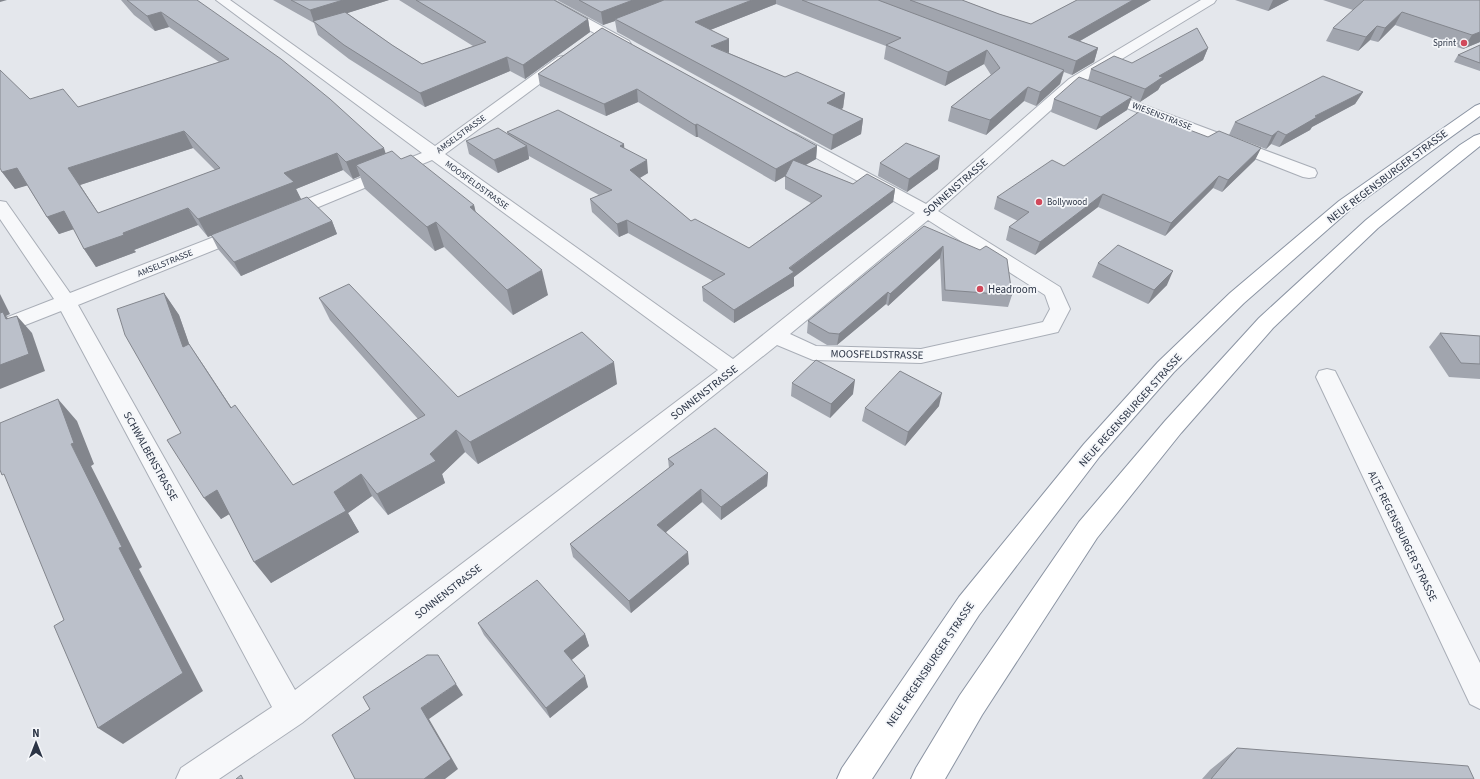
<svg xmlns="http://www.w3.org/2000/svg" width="1480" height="779" viewBox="0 0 1480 779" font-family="'Source Sans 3',sans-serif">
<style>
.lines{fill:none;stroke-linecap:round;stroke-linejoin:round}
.street-casing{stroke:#a9aeb7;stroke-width:2}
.highway-casing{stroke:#8b94a3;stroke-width:2}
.street{fill:#f7f8fa;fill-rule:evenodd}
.highway{fill:#fff;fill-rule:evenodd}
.wall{fill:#a1a5ae;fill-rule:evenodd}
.shaded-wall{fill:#83868d}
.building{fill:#bbc0ca;stroke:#83868d;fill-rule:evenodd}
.poi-dot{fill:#d1495b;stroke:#f4f6f9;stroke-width:1.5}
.labels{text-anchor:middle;stroke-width:3.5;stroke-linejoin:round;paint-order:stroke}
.far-poi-label{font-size:9px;fill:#2b3445;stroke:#f4f6f9;text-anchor:end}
.far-street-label{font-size:9px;fill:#2b3445;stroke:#f4f6f9}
.street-label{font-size:11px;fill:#2b3445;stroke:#f4f6f9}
.poi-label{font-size:11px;fill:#2b3445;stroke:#f4f6f9;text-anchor:start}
</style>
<rect width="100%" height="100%" fill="#e4e7ec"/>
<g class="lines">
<g class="street-casing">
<path id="street" d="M216,0H230L435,146L558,57L563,56L568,57L570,60L568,63L445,154L733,359L915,213L784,140L782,137L784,134L790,132L796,134L926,204L1069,79L1201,0H1216L1214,3L1079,85L938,211L1060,287L1070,309L1058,332L921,363L813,360L777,345L302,723L219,779H176L181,768L272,707L61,311L0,335V320L54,299L0,219V201L6,202L70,293L237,228L243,227L249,228L252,232L249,236L78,305L295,690L718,370L432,160L292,218L286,219L280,218L277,214L280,210L422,153ZM928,220L1045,295L1050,309L1043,322L921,349L816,346L790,334Z
M539,0H554L629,41L631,44L629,47H619L541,3Z
M1101,89L1315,169L1317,173L1315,177L1309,178L1303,177L1096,96L1094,93L1096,90Z
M1327,369L1335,371L1338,377L1480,663V709L1470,704L1316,377L1319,371Z"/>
</g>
<g class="highway-casing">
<path id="highway" d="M1480,104V116L1351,209L1244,303L1174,372L1100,456L979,615L872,779H837L842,768L959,597L1084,444L1158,362L1230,293L1339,201L1475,106Z
M1480,134V146L1378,228L1273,328L1181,433L1097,538L982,715L945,779H911L916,768L960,695L1079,522L1165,421L1259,318L1366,220L1460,145L1474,136Z"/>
</g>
<use href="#street" class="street"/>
<use href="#highway" class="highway"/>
</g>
<path class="wall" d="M121,0H197L386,154L401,159L474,205L475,211L548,295L513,315L444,247L435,251L365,189L360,176L353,179L343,170L296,189L301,199L332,221L337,234L241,276L218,249L211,235L208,237L198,225L134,250L136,252L96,267L84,249L74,229L59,234L47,217L27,185L15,189L2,172L30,99L78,107L219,62L169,27L155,31L134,15ZM193,148L215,170L98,213L80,185Z
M273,0H389L347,13L392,45L422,64L473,46L399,0H554L588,19L590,32L525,79L510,71L425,107L349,59L318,35L314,23Z
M557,0H962L999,14L1031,24L1077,0H1151L1080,41L1098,48L1094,62L1072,75L1064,72L1060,84L1036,106L1024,101L986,135L948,121L951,107L991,75L984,64L945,86L884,59L886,46L776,4L710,30L729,53L785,77L845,93L843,108L841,109L863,119L861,134L831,150L617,32L615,21L603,25Z
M1235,0H1289L1268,11Z
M1323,0H1480V42L1463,49L1395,25L1378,42L1370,40L1358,51L1326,41L1333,28L1353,10Z
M602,28L817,146L816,159L806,165L853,184L895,189L893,202L794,277V286L734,323L703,301L702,287L713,281L628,233L619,237L592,212L590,199L599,195L529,156V159L498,173L469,154L466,141L508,134L507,132L624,144V148L648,173L640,178L691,221L749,248L811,203L785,189V176L775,182L698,137H696L638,102L606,116L540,86L538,74Z
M1480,45V71L1454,62L1458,55Z
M1208,48L1203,60L1161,85L1158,90L1140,102L1131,98L1127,110L1096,130L1051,112L1054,99L1088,81L1091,69L1132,63Z
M1363,92L1355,104L1312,127L1310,130L1279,147L1271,144L1266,149L1229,135L1235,122Z
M1208,137L1261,148L1255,160L1222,192L1213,188L1165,236L1098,207L1035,255L1006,240L1009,227L1018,221L994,209L997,197L1064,166Z
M880,163L938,169L907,192L878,176Z
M924,226L1012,295L1008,307L942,301L940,258L888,306L886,304L837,345H827L807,333L808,321Z
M1098,263L1167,285L1148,304L1092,277Z
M164,293L179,315L189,344L231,407L293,485L418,419L330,320L319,298L458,397L617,384L478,464L465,452L442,474L445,483L388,515L372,496L348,513L359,532L271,583L229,514L221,519L181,433Z
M1440,333L1480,336V379L1449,377L1429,347Z
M792,383L853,394L830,418L791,396Z
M939,406L905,446L862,421L865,408Z
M668,459L768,473L767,486L721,520L702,502L666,532L689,564L631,613L573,557L570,544L669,468Z
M478,623L585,634L589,646L571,660L588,687L550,718L484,635Z
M1237,748L1474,779H1202L1210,770Z"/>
<path class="shaded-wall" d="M0,0H7L0,2Z
M343,0H389L316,23L314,22L310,10Z
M633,0H668L615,19V21L603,25L601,12Z
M752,0H776V4L695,36V22Z
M1133,0H1151L1064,50L1068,37Z
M1273,0H1289L1268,11Z
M161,12L169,27L155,31L147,16Z
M1402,12L1395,25L1378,42L1385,28Z
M588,19L590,32L525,79L523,65Z
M1377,26L1370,40L1358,51L1366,37Z
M1480,32V42L1463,49L1472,35Z
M729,39V53L711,46Z
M1098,48L1094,62L1072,75L1076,61Z
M1208,48L1203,60L1161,85L1158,90L1140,102L1145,89L1159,76Z
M987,50L984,64L945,86L948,72Z
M507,57L510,71L425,107L420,93Z
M1064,70L1060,84L1036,106L1040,92Z
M1028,87L1024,101L986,135L990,120Z
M637,89L638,102L606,116L604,104Z
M1363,92L1355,104L1312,127L1310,130L1279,147L1286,135L1315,116Z
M845,93L843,108L826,117L827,103Z
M1132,97L1127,110L1096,130L1101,117Z
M863,119L861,134L831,150L833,135Z
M697,124L698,137H696L695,125Z
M184,131L193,148L80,185L110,231L68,168Z
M1278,131L1271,144L1266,149L1272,136Z
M624,144L625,157L620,146Z
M527,146L529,159L498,173L494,160Z
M817,146L816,159L775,182L776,169Z
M384,148L389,164L356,165L360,176L353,179L346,162Z
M1261,148L1255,160L1222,192L1228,180Z
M337,153L343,170L296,189L301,199L208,237L198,219L284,173Z
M940,156L938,169L907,192L909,179Z
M647,160L648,173L631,183L630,170Z
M17,168L29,185L15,189L2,172Z
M1219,176L1213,188L1165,236L1171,223Z
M895,189L893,202L794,277V286L734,323V310Z
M1103,194L1098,207L1035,255L1040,242Z
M474,205L480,229L470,207Z
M188,208L198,225L134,250L136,252L96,267L84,249L123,233Z
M64,211L77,228L59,234L47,217Z
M627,220L628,233L619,237L617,224Z
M332,221L337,234L241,276L234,262Z
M436,222L444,247L435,251L427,227Z
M943,246L940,258L888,306L890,294Z
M542,270L548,295L513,315L507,290Z
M1173,271L1167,285L1148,304L1154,290Z
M888,292L886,304L837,345L839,334Z
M164,293L179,315L198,369L183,347Z
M0,294L10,314L6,316L18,330L0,319Z
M17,316L32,333L45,371L0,389V365Z
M189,344L204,366L246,430L231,408Z
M614,362L617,384L478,464L470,442Z
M855,380L853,394L830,418L831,404Z
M942,393L939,406L905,446L908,432Z
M58,399L77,421L94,464L91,466L142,567L139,569L203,691L123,744L98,728L119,548L71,444Z
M456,430L465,452L442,474L445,483L388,515L377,494L430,454Z
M768,473L767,486L721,520V507Z
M361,474L372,496L348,513L359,532L271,583L254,562L334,492Z
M701,489L702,502L659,538L657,525Z
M217,490L233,512L221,519L204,498Z
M688,552L689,564L631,613L629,601Z
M585,634L589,646L568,663L564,651Z
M585,676L588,687L550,718L546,708Z
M456,684L463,695L429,719L458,769L445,779H424L421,708Z"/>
<path class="building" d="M127,0H197L281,59L330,99L384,148L346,162L337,153L284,173L294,182L198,219L188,208L123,233L124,235L84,249L64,211L47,217L17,168L2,172L0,168V70L30,99L63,89L78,107L229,59L161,12L147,16ZM184,131L220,168L98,213L68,168Z
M291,0H343L310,10Z
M416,0H554L588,19L523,65L507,57L420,93L344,45L313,21L345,12L392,45L422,64L486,42Z
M579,0H633L601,12Z
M664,0H752L695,22L729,39L711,46L785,77L797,72L845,93L827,103L863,119L833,135L615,19Z
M802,0H878L1064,70L1040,92L1028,87L990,120L951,107L1000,68L987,50L948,72L886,45L901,38Z
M910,0H962L999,14L1031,24L1077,0H1133L1068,37L1098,48L1076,61Z
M1364,0H1480V32L1472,35L1402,12L1385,28L1377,26L1366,37L1333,28Z
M602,28L817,146L776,169L697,124L695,125L637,89L604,104L538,74Z
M1197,28L1208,48L1159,76L1163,77L1145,89L1091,69L1114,56L1132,63Z
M1480,45V63L1458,55Z
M1323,76L1363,92L1315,116L1317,117L1286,135L1278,131L1272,136L1235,122Z
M1079,77L1132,97L1101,117L1054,99Z
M558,110L624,144L620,146L647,160L630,170L691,221L695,219L749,248L822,196L785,176L793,160L853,184L867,174L895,189L789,268L794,272L734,310L702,287L725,274L627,220L617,224L590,199L612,190L507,132Z
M1140,111L1208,137L1219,131L1261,148L1228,180L1219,176L1171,223L1103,194L1040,242L1009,227L1029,212L997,197L1052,160L1064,166Z
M498,128L527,146L494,160L466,141Z
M906,143L940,156L909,179L880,163Z
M392,151L401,159L411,155L474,205L470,207L542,270L507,290L436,222L427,227L356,165Z
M307,197L332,221L234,262L211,235Z
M924,226L980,250L986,246L1007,259L1012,295L945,290L943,246L890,294L888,292L839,334L829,333L808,321Z
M1118,245L1173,271L1154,290L1098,263Z
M349,284L458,397L582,332L614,362L470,442L456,430L430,454L436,461L377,494L361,474L334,492L346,511L254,562L217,490L204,498L167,440L181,433L125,335L117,309L164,293L183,347L189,344L231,408L235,405L293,485L425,415L319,298Z
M3,312L6,319L17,316L29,354L0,365V313Z
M1440,333L1480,336V364L1461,363Z
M816,360L855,380L831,404L792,383Z
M900,371L942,393L908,432L865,408Z
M58,399L74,443L71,444L122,547L119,548L183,673L98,728L54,626L64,620L4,474L2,475L0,470V423Z
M715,428L768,473L721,507L701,489L657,525L688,552L629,601L570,544L674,464L668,459Z
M537,580L585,634L564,651L585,676L546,708L478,623Z
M427,655H438L456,684L421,708L451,759L424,779H355L332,735L370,709L363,697Z
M1237,748L1468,766L1474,779H1211Z
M241,775L243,779H236Z"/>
<g class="poi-dot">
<circle cx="1464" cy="43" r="4"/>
<circle cx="1039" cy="202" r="4"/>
<circle cx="980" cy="289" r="4"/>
</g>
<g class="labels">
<g class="far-poi-label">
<text x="1456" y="46">Sprint</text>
<text x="1047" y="205" text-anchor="start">Bollywood</text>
</g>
<g class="far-street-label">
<text transform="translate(1162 116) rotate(21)" y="3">WIESENSTRASSE</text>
<text transform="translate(461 134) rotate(-36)" y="3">AMSELSTRASSE</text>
<text transform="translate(477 185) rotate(36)" y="3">MOOSFELDSTRASSE</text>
<text transform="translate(165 263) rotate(-22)" y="3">AMSELSTRASSE</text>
</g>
<g class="street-label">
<text transform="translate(1387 176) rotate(-37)" y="4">NEUE REGENSBURGER STRASSE</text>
<text transform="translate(955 187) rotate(-41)" y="4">SONNENSTRASSE</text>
<text transform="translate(877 354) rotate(1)" y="4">MOOSFELDSTRASSE</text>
<text transform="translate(704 392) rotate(-38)" y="4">SONNENSTRASSE</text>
<text transform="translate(1130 410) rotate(-48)" y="4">NEUE REGENSBURGER STRASSE</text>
<text transform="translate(151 456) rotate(61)" y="4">SCHWALBENSTRASSE</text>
<text transform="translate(1403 536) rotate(64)" y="4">ALTE REGENSBURGER STRASSE</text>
<text transform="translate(448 591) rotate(-38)" y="4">SONNENSTRASSE</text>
<text transform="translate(930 664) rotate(-56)" y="4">NEUE REGENSBURGER STRASSE</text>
</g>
<g class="poi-label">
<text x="988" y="293">Headroom</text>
</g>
</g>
<g transform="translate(36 743)" stroke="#f4f6f9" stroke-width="3" paint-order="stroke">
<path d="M0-3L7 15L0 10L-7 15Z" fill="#2b3445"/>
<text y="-6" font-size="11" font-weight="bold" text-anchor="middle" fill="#2b3445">N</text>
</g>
</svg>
